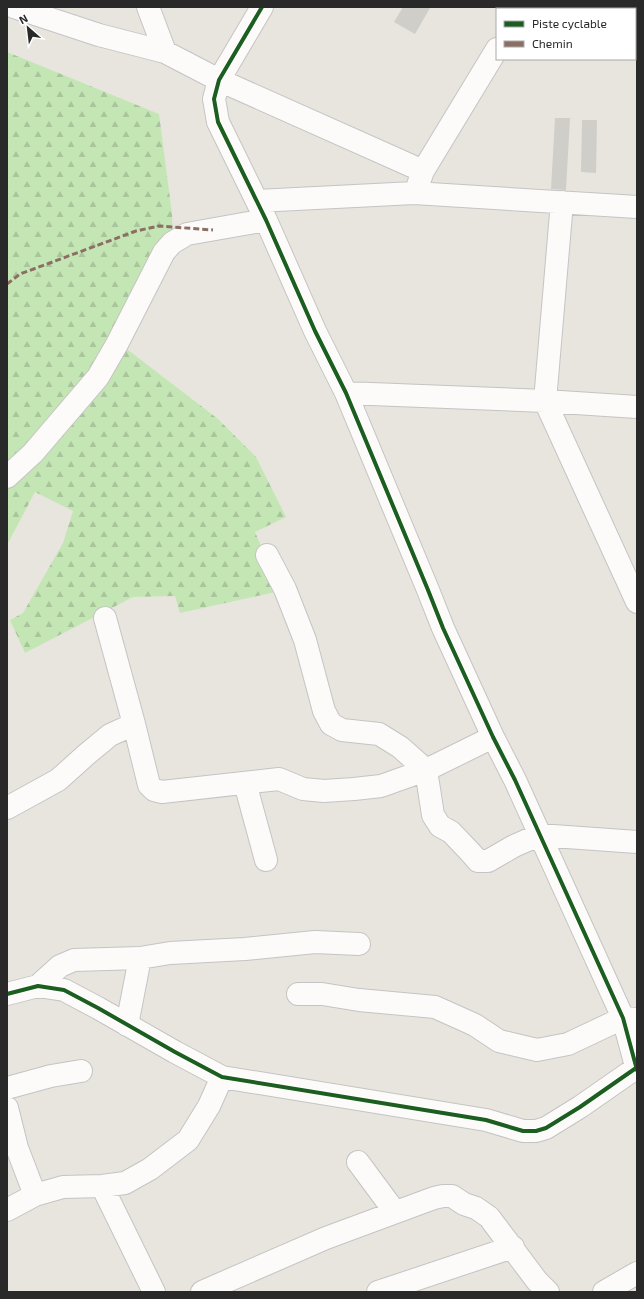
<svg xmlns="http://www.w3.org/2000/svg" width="644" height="1299" viewBox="0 0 644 1299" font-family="'Exo 2',sans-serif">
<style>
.forest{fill:url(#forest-firs)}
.building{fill:#d0cec9}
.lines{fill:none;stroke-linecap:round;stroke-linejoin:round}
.street-casing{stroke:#c5c4c4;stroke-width:24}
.street{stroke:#fcfbfa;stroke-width:22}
.quiet{stroke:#8d6e63;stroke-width:3;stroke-dasharray:6 3;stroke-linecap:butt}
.cycleway-casing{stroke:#fff;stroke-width:6}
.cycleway{stroke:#1b5e20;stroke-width:4}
</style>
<defs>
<pattern id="forest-firs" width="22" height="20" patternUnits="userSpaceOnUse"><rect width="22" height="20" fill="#c4e6b4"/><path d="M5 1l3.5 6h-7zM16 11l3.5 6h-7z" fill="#a8c59b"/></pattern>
</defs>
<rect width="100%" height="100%" fill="#e8e5de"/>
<path class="forest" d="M7,52L159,114L172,214L173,246L115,340L218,419L256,457L286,517L255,532L280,591L180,613L175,596L133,597L25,653L10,620L23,613L63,543L73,511L35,492L7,545Z"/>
<path class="building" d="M403,7H428L430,8L415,34L394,22Z
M555,118H570L566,190L551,189Z
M582,120H597L596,173L581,172Z"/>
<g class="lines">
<g class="street-casing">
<path id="street" d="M14,7L99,35L165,52L219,80L423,171
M148,7L165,52
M262,7L219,80L214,99L218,122L266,220L315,331L346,393L428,590L443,628L493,737L515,780L623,1018L637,1070
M521,9L522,7
M635,22H637
M418,185L423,171L497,49
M257,201L414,193L637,207
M562,202L545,401L637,602
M346,393L545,401L637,407
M7,477L33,453L98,377L117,344L164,252L172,243L187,234L266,220
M267,555L285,589L305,640L324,711L331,724L342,730L379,734L400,747L426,770L433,815L440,826L451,832L471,853L478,861H488L514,846L539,835L637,842
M105,618L134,724L149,785L154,790L162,792L279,779L303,789L324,791L354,789L381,786L426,770L493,737
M245,783L266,860
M7,808L58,780L87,754L110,735L134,724
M38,986L60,966L74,960L140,958
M7,994L38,986L64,990L98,1008L175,1052L222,1077L486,1120L523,1131H536L546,1128L580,1107L636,1068
M298,994H322L359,1000L435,1007L475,1025L499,1041L537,1050L568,1044L623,1018L637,1019
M127,1025L140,958L170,953L245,949L315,942L359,944
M7,1088L51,1076L81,1071
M7,1108L17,1148L35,1195
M358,1162L395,1212
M102,1186L154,1292
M7,1210L35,1195L63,1187L102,1186L125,1183L150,1169L188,1140L209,1106L222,1077
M202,1292L326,1238L434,1198L443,1196H452L464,1204L476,1208L489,1217L537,1281L548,1292
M378,1292L513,1247
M604,1292L637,1273"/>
</g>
<use href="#street" class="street"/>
<path class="quiet" d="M7,284L20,274L136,231L159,226L213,230"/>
<g class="cycleway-casing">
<path id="cycleway" d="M262,7L219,80L214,99L218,122L266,220L315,331L346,393L428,590L443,628L493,737L515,780L623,1018L637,1070
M7,994L38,986L64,990L98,1008L175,1052L222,1077L486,1120L523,1131H536L546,1128L580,1107L636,1068"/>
</g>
<use href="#cycleway" class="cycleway"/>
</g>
<rect width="644" height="1299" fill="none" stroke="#292929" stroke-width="16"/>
<rect x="496" y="8" width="140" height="52" fill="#ffffff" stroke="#a9a9a9"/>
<rect x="504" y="21" width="20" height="6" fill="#1b5e20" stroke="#a9a9a9"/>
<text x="532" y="28" font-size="12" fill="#292929">Piste cyclable</text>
<rect x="504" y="41" width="20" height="6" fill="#8d6e63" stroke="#a9a9a9"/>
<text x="532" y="48" font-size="12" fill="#292929">Chemin</text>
<g transform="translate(28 28) rotate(332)" stroke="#ffffff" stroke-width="3" paint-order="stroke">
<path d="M0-3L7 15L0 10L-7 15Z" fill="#292929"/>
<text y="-6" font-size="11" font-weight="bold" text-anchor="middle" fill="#292929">N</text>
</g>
</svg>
